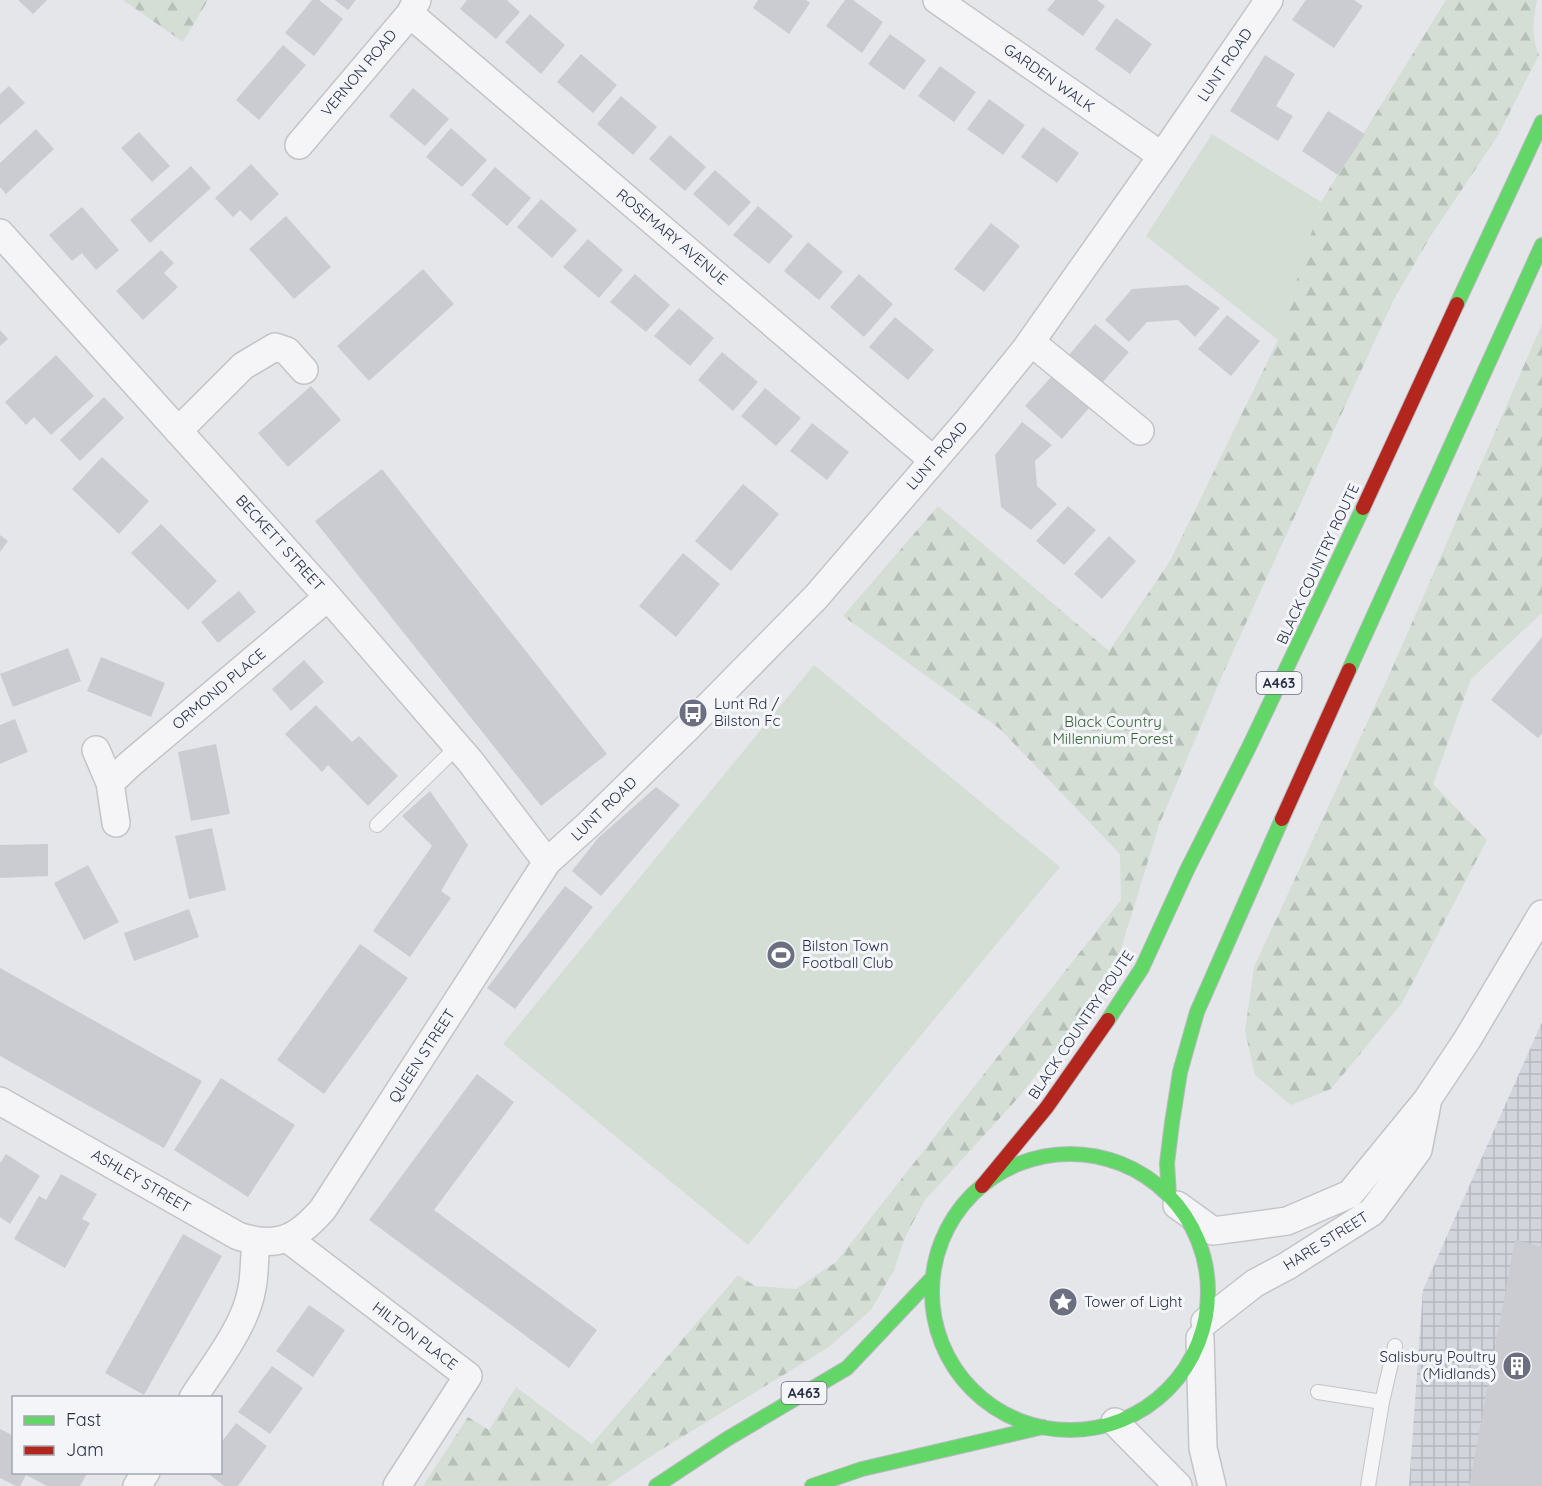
<svg xmlns="http://www.w3.org/2000/svg" width="1542" height="1486" viewBox="0 0 1542 1486" font-family="Quicksand,sans-serif">
<style>
.industrial{fill:url(#industrial-grid)}
.green{fill:#d4ded5}
.forest{fill:url(#forest-firs)}
.building{fill:#cbccd1}
.lines{fill:none;stroke-linecap:round;stroke-linejoin:round}
.lane-casing{stroke:#c3c4c8;stroke-width:16}
.street-casing{stroke:#c3c4c8;stroke-width:30}
.fast-casing{stroke:#b7b9bf;stroke-width:16}
.jam-casing{stroke:#b7b9bf;stroke-width:16}
.lane{stroke:#f5f5f7;stroke-width:14}
.street{stroke:#f5f5f7;stroke-width:27}
.fast{stroke:#63d668;stroke-width:14}
.jam{stroke:#b3261e;stroke-width:14}
.labels{text-anchor:middle;stroke-width:6;stroke-linejoin:round;paint-order:stroke}
.shield{fill:#f3f5f9;stroke:#666a7c;stroke-width:1.5}
.shield-label{font-size:14px;font-weight:bold;fill:#292f46}
.street-label{font-size:15px;fill:#292f46;stroke:#f3f5f9}
.poi-label{font-size:15px;fill:#292f46;stroke:#f3f5f9;text-anchor:start}
.park-label{font-size:15px;fill:#376335;stroke:#f3f5f9}
</style>
<defs>
<pattern id="industrial-grid" width="8" height="8" patternUnits="userSpaceOnUse" patternTransform="scale(1.5)"><rect width="8" height="8" fill="#d3d5dd"/><path d="M0 4h8M4 0v8" fill="none" stroke="#b5b7bf"/></pattern>
<pattern id="forest-firs" width="22" height="20" patternUnits="userSpaceOnUse" patternTransform="scale(1.5)"><rect width="22" height="20" fill="#d4ded5"/><path d="M5 1l3.5 6h-7zM16 11l3.5 6h-7z" fill="#b6bfb8"/></pattern>
</defs>
<rect width="100%" height="100%" fill="#e5e6ea"/>
<path class="industrial" d="M1542,1022V1486H1409L1423,1290Z"/>
<path class="green" d="M1212,134L1321,202L1278,340L1146,236Z
M814,665L1060,867L748,1245L503,1044Z"/>
<path class="forest" d="M123,0H208L183,42Z
M1446,0H1537C1533,22 1531,34 1539,55L1497,137L1430,237L1393,301L1225,669L1159,825L1120,952L1072,1027L1019,1097L925,1200L906,1235L894,1270L871,1310L829,1347L651,1456L607,1486H423L468,1417L489,1430L516,1387L592,1444L738,1275L755,1286L796,1289L836,1262L1121,900L1120,854L1000,729L843,616L938,506L1109,651L1170,561L1278,340L1321,202Z
M1542,324V613L1471,679L1433,784L1487,840L1402,1003L1331,1089L1291,1105L1255,1075L1245,1031L1254,967L1390,673Z"/>
<path class="building" d="M18,0H47L33,14Z
M312,0H319L343,19L314,56L285,33Z
M335,0H356L348,10Z
M467,0H507L520,12L496,39L460,9Z
M758,0H806L810,3L789,34L753,8Z
M845,0H853L883,22L862,53L826,26Z
M1055,0H1097L1105,6L1083,36L1047,10Z
M1306,0H1354L1363,6L1334,48L1292,20Z
M530,14L565,45L541,74L505,42Z
M1116,18L1152,44L1130,74L1095,49Z
M890,34L926,60L904,90L868,64Z
M283,45L306,65L259,120L236,100Z
M581,54L617,85L593,113L557,82Z
M1265,55L1295,74L1276,106L1293,116L1278,141L1230,111Z
M940,66L976,92L954,122L918,96Z
M9,86L25,103L0,125V94Z
M413,88L449,119L425,146L389,116Z
M621,96L657,127L633,155L597,124Z
M989,99L1025,125L1003,155L967,129Z
M1328,111L1365,134L1338,175L1302,151Z
M1043,127L1079,153L1057,183L1021,157Z
M451,128L487,160L462,187L426,157Z
M36,129L54,149L6,194L0,187V163Z
M139,132L170,166L152,182L121,148Z
M670,135L706,167L685,191L649,159Z
M251,164L279,194L251,221L240,210L233,217L215,198Z
M191,166L211,188L150,243L130,220Z
M495,167L531,198L507,226L471,195Z
M715,170L751,202L729,226L693,194Z
M541,199L577,230L552,258L517,227Z
M758,206L793,236L769,264L733,235Z
M82,207L119,250L96,270L82,253L72,261L49,235Z
M286,216L331,267L294,299L249,249Z
M991,223L1020,246L984,292L954,269Z
M588,239L623,270L599,298L563,267Z
M808,242L843,272L819,300L784,271Z
M161,250L174,263L164,273L178,287L143,320L116,291Z
M423,269L454,304L369,381L337,346Z
M635,274L670,305L646,332L610,302Z
M859,274L893,304L864,337L830,307Z
M1187,285L1220,308L1195,337L1178,320L1147,322L1129,342L1105,320L1132,289Z
M679,308L714,338L690,366L654,336Z
M1227,315L1260,341L1231,376L1198,349Z
M895,317L934,350L908,380L869,347Z
M1095,324L1129,352L1102,383L1069,355Z
M0,330L8,339L0,346Z
M722,352L758,382L733,411L698,380Z
M56,355L94,396L51,435L34,417L26,425L5,402Z
M1052,376L1089,408L1062,439L1025,406Z
M311,386L341,420L288,467L258,433Z
M765,388L801,418L776,446L741,416Z
M104,397L124,418L80,461L60,440Z
M1022,422L1052,445L1035,461L1037,486L1057,504L1031,530L1001,507L995,455Z
M812,423L849,452L827,480L790,451Z
M102,457L149,501L119,534L72,489Z
M382,469L607,754L541,806L315,521Z
M743,484L779,514L731,571L695,541Z
M1068,506L1096,530L1064,565L1036,541Z
M161,524L217,581L188,610L131,553Z
M0,535L8,541L0,552Z
M1109,536L1136,561L1102,599L1074,574Z
M683,553L720,584L676,637L639,606Z
M239,591L256,612L218,643L201,622Z
M1542,637V734L1538,738L1491,700Z
M68,648L81,681L13,707L0,674Z
M101,657L165,683L151,717L87,691Z
M304,660L324,682L291,711L272,689Z
M316,705L352,742L359,736L398,776L368,806L328,765L322,772L285,734Z
M15,719L28,752L0,764V725Z
M216,744L230,814L191,821L178,752Z
M656,787L680,805L601,896L572,871L598,838Z
M430,791L468,845L441,891L451,898L410,957L373,931L432,846L402,816Z
M212,828L226,890L189,899L175,836Z
M48,844V876L0,878V845Z
M88,865L119,922L84,940L54,883Z
M565,886L593,907L515,1009L487,988Z
M189,909L199,937L134,961L124,933Z
M360,944L408,978L324,1094L277,1060Z
M0,968L202,1081L164,1148L0,1056Z
M477,1074L514,1102L434,1210L597,1330L569,1368L369,1220Z
M221,1078L295,1125L248,1197L174,1150Z
M6,1154L40,1176L10,1224L0,1217V1163Z
M61,1174L97,1194L82,1219L90,1223L65,1268L14,1239L39,1196L46,1200Z
M183,1234L222,1256L144,1395L105,1373Z
M1515,1240L1542,1247V1486H1469Z
M309,1305L345,1330L313,1377L276,1351Z
M272,1366L303,1388L270,1434L238,1412Z
M236,1423L267,1446L238,1486H224L206,1472H220V1444Z
M0,1429L14,1436V1472H88L80,1486H47L26,1475L20,1486H16L0,1478Z"/>
<g class="lines">
<g class="lane-casing">
<path id="lane" d="M377,825L458,746
M1318,1392L1382,1402
M1368,1486L1382,1402L1395,1346"/>
</g>
<g class="street-casing">
<path id="street" d="M937,0L1162,156
M410,14L933,460
M299,145L410,14L417,0
M0,233L328,597L470,761L547,862
M1031,342L1140,431
M178,431L243,366L275,347L287,351L304,370
M96,750L110,783L116,823
M110,783L130,764L328,597
M0,1101L238,1236C277,1249 297,1239 323,1209L547,862L589,824L687,728L816,597L970,418L1025,350L1162,156L1269,0
M1177,1205L1213,1231L1287,1221L1350,1194L1427,1100L1467,1040L1542,914
M287,1238L468,1376L397,1486
M1205,1322L1255,1283L1287,1266L1372,1212L1418,1150L1427,1104
M1200,1338L1203,1448L1212,1486
M193,1398C214,1365 246,1326 252,1288C255,1273 254,1258 256,1242
M1115,1422L1178,1486
M137,1486L146,1472"/>
</g>
<g class="fast-casing">
<path id="fast" d="M1457,304L1542,122
M1349,670L1542,245
M1108,1020L1142,968L1187,870L1249,747L1363,508
M932 1292a138 138 0 1 1 276 0a138 138 0 1 1-276 0Z
M1169,1195L1167,1163L1172,1123L1180,1072L1197,1012L1282,819
M656,1486L727,1439L847,1368L933,1277
M812,1486L862,1469L1043,1427"/>
</g>
<g class="jam-casing">
<path id="jam" d="M1363,508L1457,304
M1282,819L1349,670
M982,1186L1047,1107L1108,1020"/>
</g>
<use href="#lane" class="lane"/>
<use href="#street" class="street"/>
<use href="#fast" class="fast"/>
<use href="#jam" class="jam"/>
</g>
<defs>
<g id="bus-disc" transform="scale(1.5)"><circle r="9.5" fill="#6b6f7f" stroke="#f3f5f9"/><path d="M-5-6H5V4H4V6H2V4H-2V6H-4V4H-5ZM-3.5-4V0h7V-4ZM-3.5 1.2v1.5H-2V1.2ZM2 1.2v1.5H3.5V1.2Z" fill="#fff"/></g>
<g id="stadium-disc" transform="scale(1.5)"><circle r="9.5" fill="#6b6f7f" stroke="#f3f5f9"/><path d="M0-5a6.5 5 0 1 0 0 10a6.5 5 0 1 0 0-10ZM-3.5-1.8h7v3.6h-7Z" fill="#fff"/></g>
<g id="sight-disc" transform="scale(1.5)"><circle r="9.5" fill="#6b6f7f" stroke="#f3f5f9"/><path d="M0-6L1.8-2.2L6-1.7L2.9 1.2L3.7 5.4L0 3.3L-3.7 5.4L-2.9 1.2L-6-1.7L-1.8-2.2Z" fill="#fff"/></g>
<g id="building-disc" transform="scale(1.5)"><circle r="9.5" fill="#6b6f7f" stroke="#f3f5f9"/><path d="M-4-6H4V6H1V3H-1V6H-4ZM-2.5-4.3h1.7v1.8h-1.7ZM.8-4.3h1.7v1.8H.8ZM-2.5-1h1.7V.8h-1.7ZM.8-1h1.7V.8H.8Z" fill="#fff"/></g>
</defs>
<g fill-rule="evenodd">
<use href="#bus-disc" x="693" y="713"/>
<use href="#stadium-disc" x="781" y="955"/>
<use href="#sight-disc" x="1063" y="1302"/>
<use href="#building-disc" x="1517" y="1366"/>
</g>
<g class="labels">
<g class="shield">
<rect x="1256.5" y="672" width="45" height="22" rx="4.5"/>
<rect x="781.5" y="1382" width="45" height="22" rx="4.5"/>
</g>
<g class="shield-label">
<text x="1279" y="688">A463</text>
<text x="804" y="1398">A463</text>
</g>
<g class="street-label">
<text transform="translate(1225 65) rotate(-56)" y="5">LUNT ROAD</text>
<text transform="translate(359 73) rotate(-50)" y="5">VERNON ROAD</text>
<text transform="translate(1049 78) rotate(35)" y="5">GARDEN WALK</text>
<text transform="translate(672 237) rotate(40)" y="5">ROSEMARY AVENUE</text>
<text transform="translate(937 456) rotate(-49)" y="5">LUNT ROAD</text>
<text transform="translate(280 543) rotate(48)" y="5">BECKETT STREET</text>
<text transform="translate(1318 564) rotate(-65)" y="5">BLACK COUNTRY ROUTE</text>
<text transform="translate(219 689) rotate(-40)" y="5">ORMOND PLACE</text>
<text transform="translate(604 809) rotate(-44)" y="5">LUNT ROAD</text>
<text transform="translate(1081 1025) rotate(-56)" y="5">BLACK COUNTRY ROUTE</text>
<text transform="translate(422 1056) rotate(-57)" y="5">QUEEN STREET</text>
<text transform="translate(141 1181) rotate(30)" y="5">ASHLEY STREET</text>
<text transform="translate(1326 1241) rotate(-32)" y="5">HARE STREET</text>
<text transform="translate(415 1336) rotate(37)" y="5">HILTON PLACE</text>
</g>
<g class="poi-label">
<text x="714" y="709">Lunt Rd /<tspan x="714" dy="17">Bilston Fc</tspan></text>
<text x="802" y="951">Bilston Town<tspan x="802" dy="17">Football Club</tspan></text>
<text x="1084" y="1307">Tower of Light</text>
<text x="1496" y="1362" text-anchor="end">Salisbury Poultry<tspan x="1496" dy="17">(Midlands)</tspan></text>
</g>
<g class="park-label">
<text x="1113" y="727">Black Country<tspan x="1113" dy="17">Millennium Forest</tspan></text>
</g>
</g>
<rect x="12" y="1396" width="210" height="78" fill="#f3f5f9" stroke="#a2a6b1" stroke-width="1.5"/>
<rect x="24" y="1416" width="30" height="9" fill="#63d668" stroke="#a2a6b1" stroke-width="1.5"/>
<text x="66" y="1426" font-size="18" fill="#292f46">Fast</text>
<rect x="24" y="1446" width="30" height="9" fill="#b3261e" stroke="#a2a6b1" stroke-width="1.5"/>
<text x="66" y="1456" font-size="18" fill="#292f46">Jam</text>
</svg>
